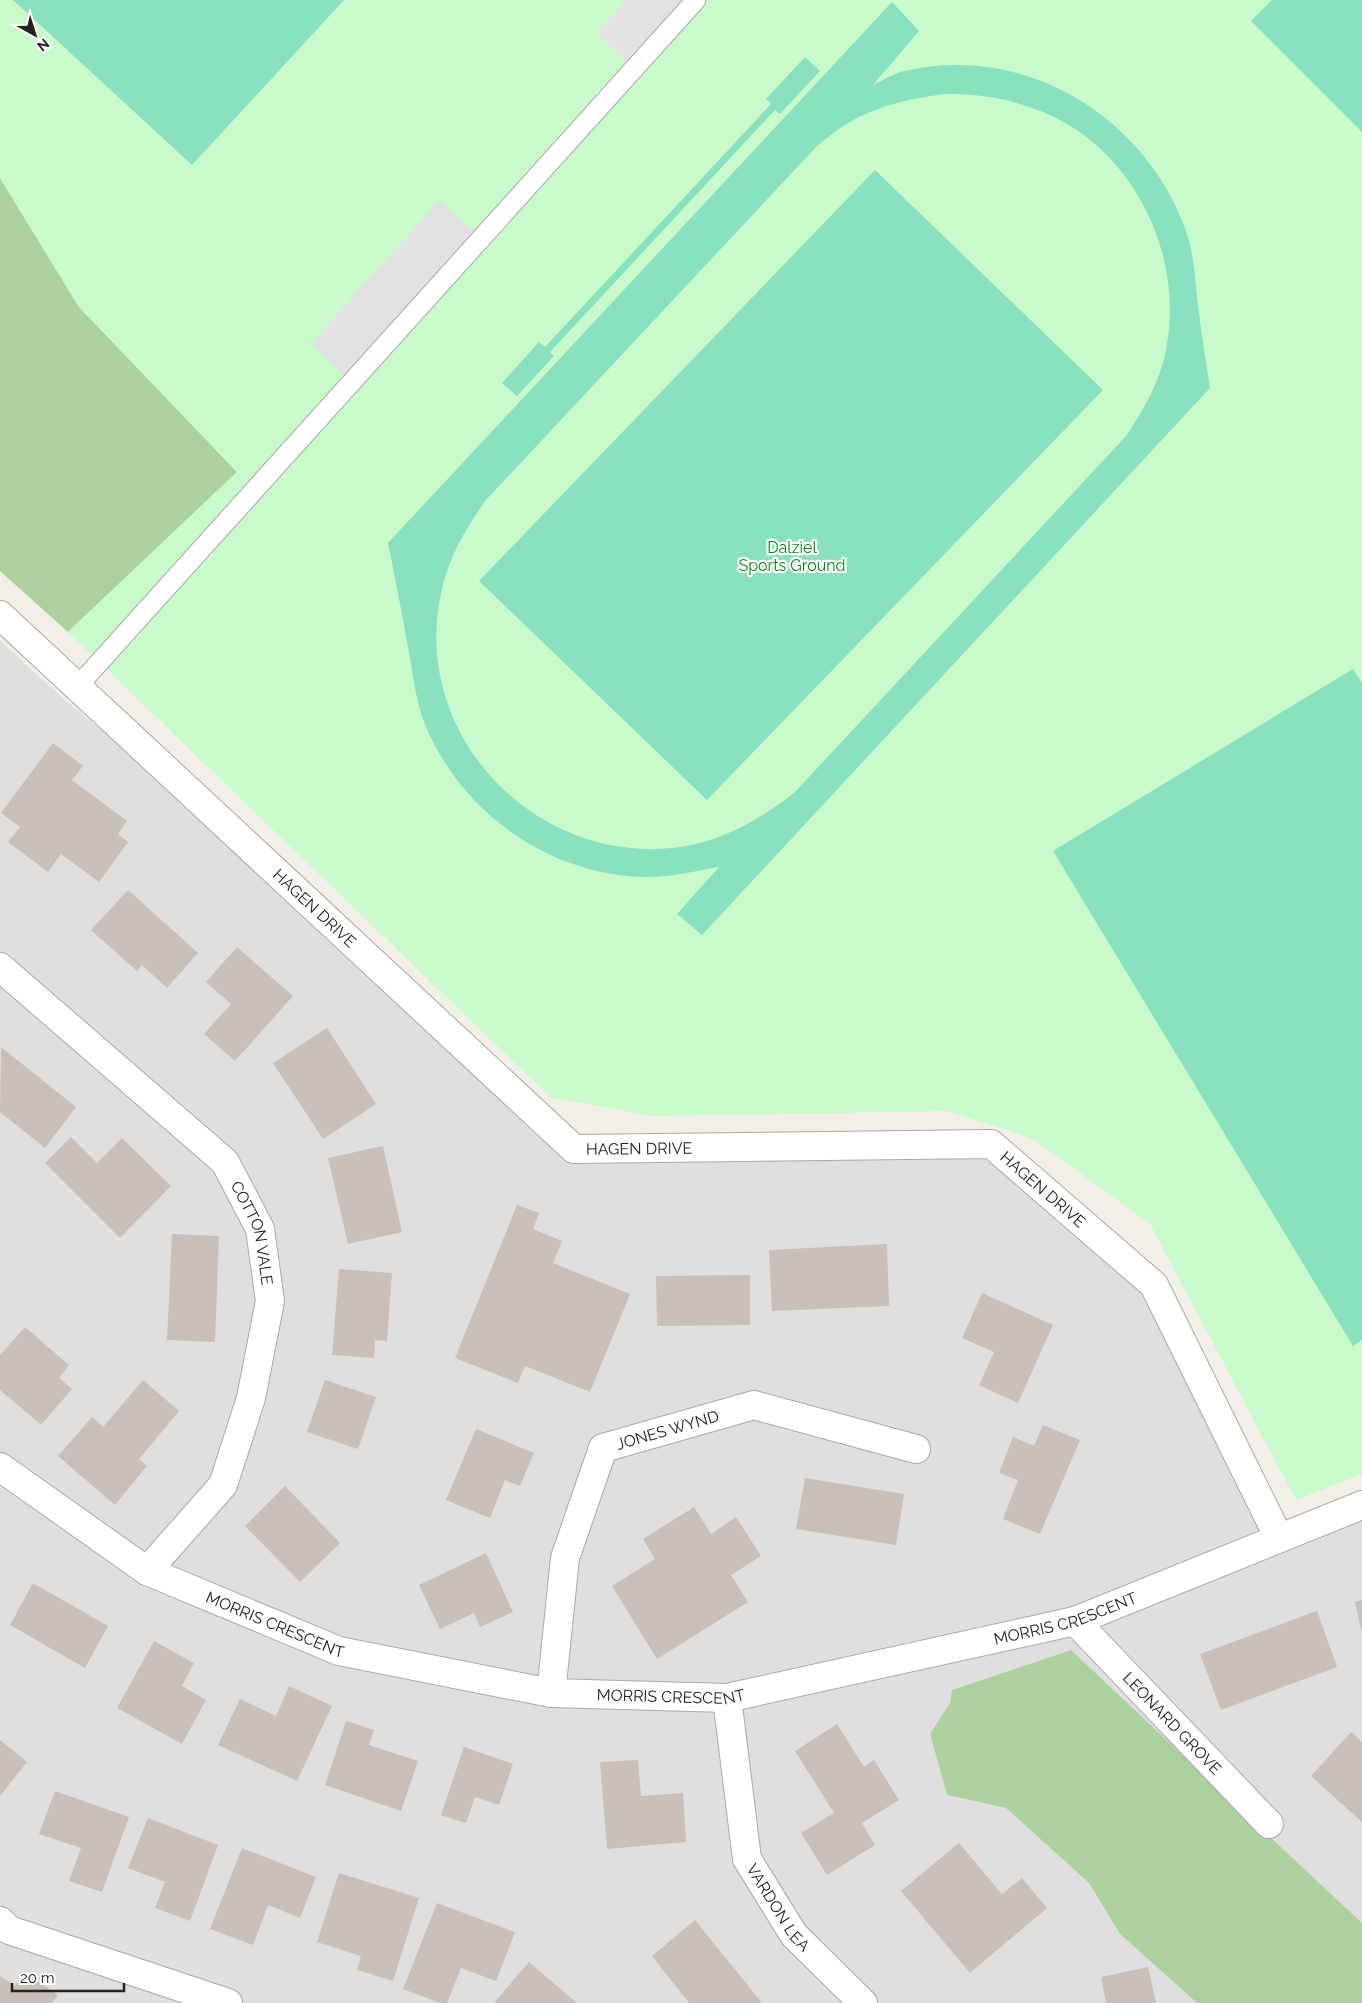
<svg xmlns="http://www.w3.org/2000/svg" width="1362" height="2003" viewBox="0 0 1362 2003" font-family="Raleway,sans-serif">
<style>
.residential{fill:#e0dfdf}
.forest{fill:#add19e}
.park{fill:#c8facc}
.pitch{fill:#88e0be;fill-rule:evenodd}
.parking{fill:#e2e2e2}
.building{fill:#c7bfb8}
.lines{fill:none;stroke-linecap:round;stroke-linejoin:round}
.service-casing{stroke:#a9a9a9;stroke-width:21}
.minor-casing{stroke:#a9a9a9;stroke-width:30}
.service{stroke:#fff;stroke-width:19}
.minor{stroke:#fff;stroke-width:28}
.labels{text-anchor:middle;stroke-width:4.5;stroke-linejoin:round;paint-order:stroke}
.park-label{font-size:16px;fill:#0c8416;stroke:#fff}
.street-label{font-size:16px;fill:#222;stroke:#fff}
</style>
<rect width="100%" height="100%" fill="#f2efe9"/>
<path class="residential" d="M0,641L65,700L271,868L574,1149L991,1144L1154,1285L1279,1538L1362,1505V1923L1071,1650L952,1690L950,1703L930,1734L947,1795L1006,1808L1089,1883L1120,1934L1197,2003H0Z"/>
<path class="forest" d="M0,178L79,307L237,472L68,632L0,571Z
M1071,1650L1362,1923V2003H1197L1120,1934L1089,1883L1006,1808L947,1795L930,1734L950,1703L952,1690Z"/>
<path class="park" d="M0,0H1362V1474L1296,1500L1150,1224L1033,1139L947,1111L653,1116L550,1097L68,632L237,472L79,307L0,178Z"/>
<path class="pitch" d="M13,0H344L192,165Z
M1272,0H1362V132L1251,21Z
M892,2L919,31L873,85C883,80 893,74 904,71C1024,43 1143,115 1185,228C1194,253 1195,279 1198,305C1201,333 1206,360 1210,388L702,935L677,914L719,867C695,871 672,877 647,877C549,876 460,812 424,722C415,697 413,673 408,647C402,613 395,578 388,543ZM944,94C980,94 1009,98 1043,112C1142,152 1194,276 1159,375C1151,397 1139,416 1127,435L795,792C761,819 724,840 680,847C534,868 405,730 443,585C451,553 467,527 485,501L817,146C826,139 835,131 845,125C875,106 909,99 944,94Z
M805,57L820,71L780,114L775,110L550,352L554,356L517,396L502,383L539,342L545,347L771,104L766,99Z
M875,170L1103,390L707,800L479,581Z
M1353,669L1362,683V1340L1353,1346L1053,851Z"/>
<path class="parking" d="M626,0H696L634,69L596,33Z
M439,201L481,237L351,382L311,343Z"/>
<path class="building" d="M53,743L83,766L72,780L127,821L118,834L128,842L99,882L61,854L48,872L8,842L20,827L1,813Z
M128,890L198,953L167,988L142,965L137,971L91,930Z
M237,947L293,996L235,1061L204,1034L231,1004L206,982Z
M327,1028L376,1104L323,1139L273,1063Z
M1,1047L76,1107L45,1148L0,1112Z
M71,1137L97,1163L122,1138L171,1186L120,1238L45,1163Z
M383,1146L402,1232L348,1244L328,1158Z
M517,1205L539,1213L533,1229L562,1241L553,1263L630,1294L590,1392L525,1366L518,1383L455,1358Z
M172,1234L219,1236L215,1342L167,1340Z
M887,1244L889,1306L772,1311L769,1250Z
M339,1269L392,1273L387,1341L375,1340L374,1358L332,1355Z
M750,1275V1325L657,1326L656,1276Z
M982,1293L1053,1325L1018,1403L979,1385L994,1352L962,1338Z
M25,1327L69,1365L59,1378L72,1389L41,1425L0,1390V1355Z
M143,1380L179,1411L139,1459L147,1466L115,1505L58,1456L92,1417L103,1427Z
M325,1380L376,1397L358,1449L307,1432Z
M1043,1425L1080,1440L1040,1534L1003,1519L1018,1480L999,1473L1013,1437L1034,1446Z
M476,1429L534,1453L520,1486L505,1480L490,1518L446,1500Z
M805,1478L904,1494L896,1545L796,1529Z
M285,1486L340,1543L300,1582L245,1526Z
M694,1507L711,1534L736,1517L761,1556L731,1575L748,1602L657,1659L612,1586L655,1559L643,1539Z
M486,1553L513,1612L480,1627L474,1613L440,1629L419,1585Z
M33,1583L108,1626L85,1668L10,1625Z
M1362,1600V1630H1361L1355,1602Z
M1317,1611L1337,1667L1221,1710L1200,1654Z
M154,1641L194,1663L182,1686L206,1700L182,1744L117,1708Z
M289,1686L332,1706L297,1781L218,1745L240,1699L276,1716Z
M346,1721L374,1730L369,1745L418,1761L401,1811L325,1785Z
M837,1724L864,1767L874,1760L899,1800L862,1823L875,1845L827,1875L801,1833L834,1813L795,1751Z
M1351,1732L1362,1742V1822L1311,1776Z
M0,1740L27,1762L0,1796Z
M464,1747L513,1764L499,1805L475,1797L466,1823L441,1815Z
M638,1760L641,1796L683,1793L686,1842L607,1849L600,1762Z
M55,1791L129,1817L102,1892L69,1881L81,1848L39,1834Z
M148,1818L218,1845L190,1921L155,1908L165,1882L128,1868Z
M959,1843L1002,1894L1022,1878L1047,1908L970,1973L901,1891Z
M242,1848L316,1877L300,1918L268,1905L253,1945L210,1929Z
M339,1873L419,1898L393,1981L357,1970L361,1956L317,1942Z
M437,1903L515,1932L496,1981L461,1968L447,2003H440L403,1989Z
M695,1920L762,2003H689L652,1956Z
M529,1962L577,2003H494Z
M1148,1967L1156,2003H1106L1101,1977Z
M24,1972L58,1995L52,2003H0V1976L15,1986Z"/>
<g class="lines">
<g class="service-casing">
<path id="service" d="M77,687L696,0"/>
</g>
<g class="minor-casing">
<g id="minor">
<path id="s1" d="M0,615L574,1149L991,1144L1154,1285L1279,1538"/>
<path id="s2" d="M0,967L225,1162L260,1229L270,1301L251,1398L223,1485L147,1571"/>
<path id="s3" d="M0,1467L147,1571L339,1651L551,1693L727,1698L1075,1621L1362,1505"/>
<path id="s4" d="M1075,1621L1269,1824"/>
<path id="s5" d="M551,1693L565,1558L603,1448L754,1405L916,1449"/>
<path id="s6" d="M727,1698L747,1859L794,1935L863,2003"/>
<path d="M0,1921L9,1930L228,2003"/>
</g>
</g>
<use href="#service" class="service"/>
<use href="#minor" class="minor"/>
</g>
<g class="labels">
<g class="park-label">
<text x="792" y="553">Dalziel<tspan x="792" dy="18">Sports Ground</tspan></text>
</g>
<g class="street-label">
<text dy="6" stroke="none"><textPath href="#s1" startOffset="430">HAGEN DRIVE</textPath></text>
<text dy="6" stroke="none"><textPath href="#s1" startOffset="849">HAGEN DRIVE</textPath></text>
<text dy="6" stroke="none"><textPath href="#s1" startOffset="1270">HAGEN DRIVE</textPath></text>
<text dy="6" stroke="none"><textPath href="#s2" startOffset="375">COTTON VALE</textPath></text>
<text dy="6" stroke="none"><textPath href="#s5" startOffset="319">JONES WYND</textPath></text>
<text dy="6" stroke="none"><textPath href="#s3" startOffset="1128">MORRIS CRESCENT</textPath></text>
<text dy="6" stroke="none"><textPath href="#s3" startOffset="319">MORRIS CRESCENT</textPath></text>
<text dy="6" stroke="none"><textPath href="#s3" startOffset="724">MORRIS CRESCENT</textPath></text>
<text dy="6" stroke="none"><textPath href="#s4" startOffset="141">LEONARD GROVE</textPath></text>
<text dy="6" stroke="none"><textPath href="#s6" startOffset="220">VARDON LEA</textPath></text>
</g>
</g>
<g transform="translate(35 35) rotate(141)" stroke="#ffffff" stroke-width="4" paint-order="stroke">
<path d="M0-4L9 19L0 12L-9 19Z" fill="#222222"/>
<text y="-8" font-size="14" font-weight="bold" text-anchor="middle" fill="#222222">N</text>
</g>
<path d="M12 1983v8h112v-8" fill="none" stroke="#222222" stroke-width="2.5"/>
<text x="20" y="1983" font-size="15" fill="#222222" stroke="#ffffff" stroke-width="4" paint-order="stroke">20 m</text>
</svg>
